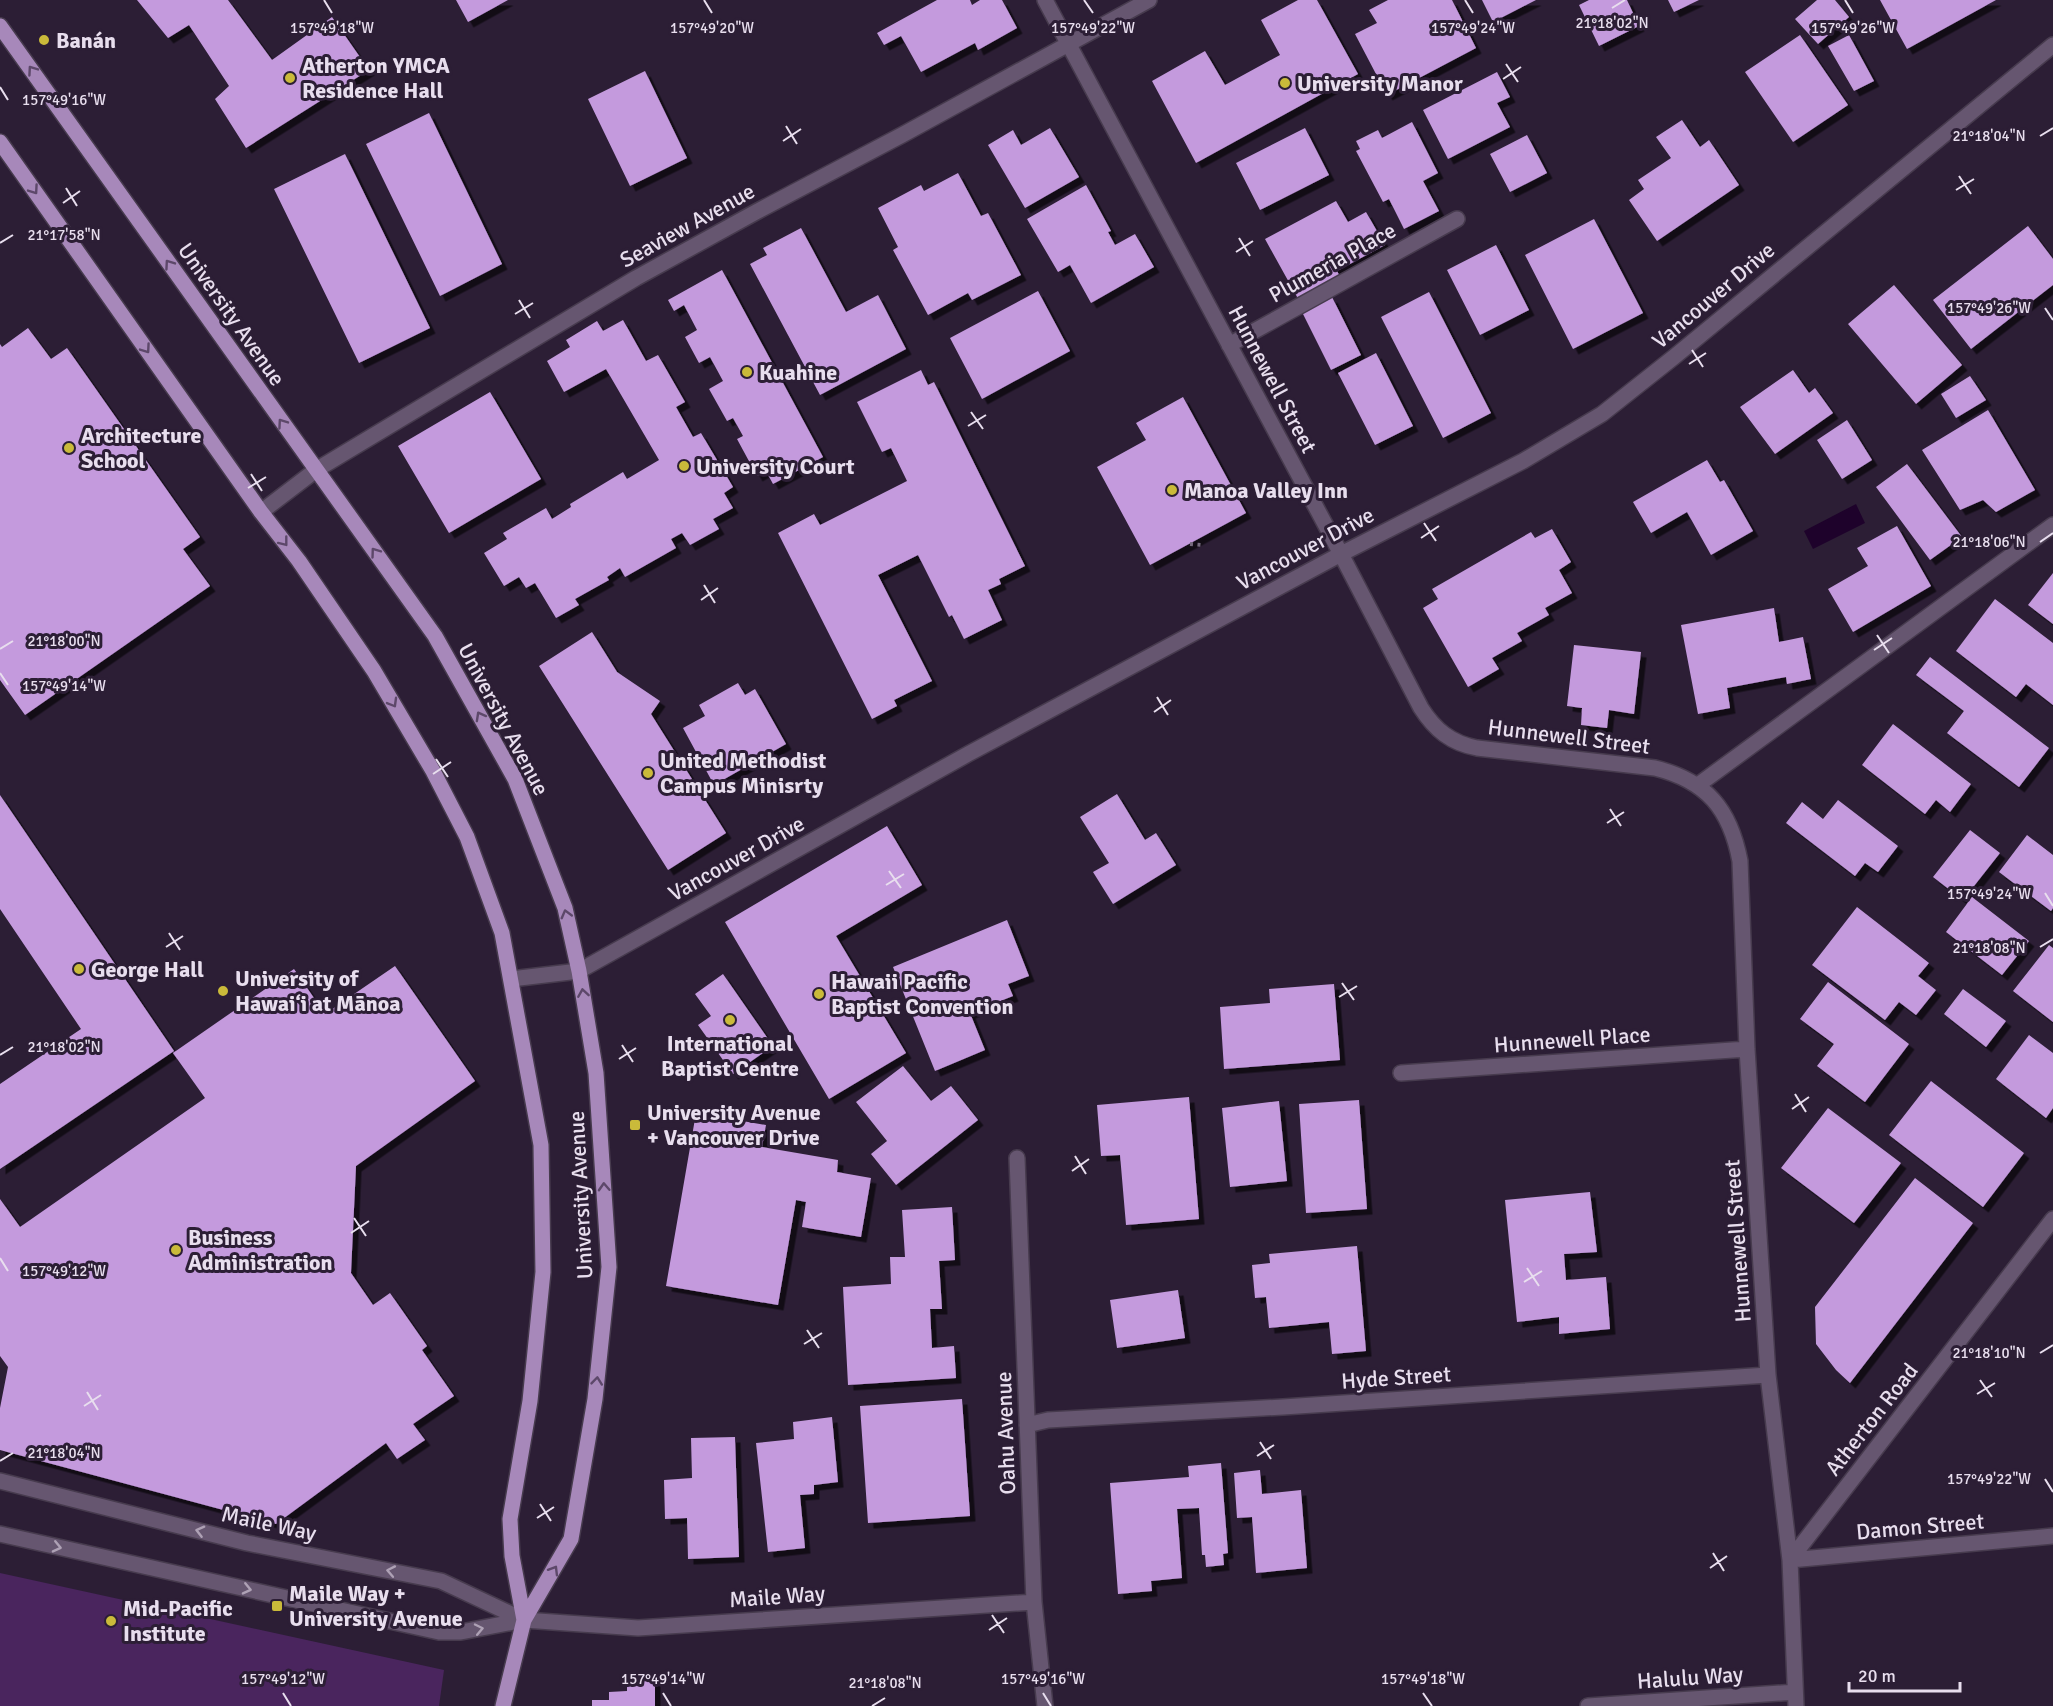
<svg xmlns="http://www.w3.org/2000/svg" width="2053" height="1706" viewBox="0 0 2053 1706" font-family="Signika,sans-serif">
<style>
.green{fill:#4a255e}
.water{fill:#1e022b}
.building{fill:#c49add;filter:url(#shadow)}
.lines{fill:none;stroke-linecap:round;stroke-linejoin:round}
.minor-casing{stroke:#473b4e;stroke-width:18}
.major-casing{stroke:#473b4e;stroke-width:18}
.path{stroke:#766a7e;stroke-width:4;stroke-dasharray:3 4.5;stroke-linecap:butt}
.minor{stroke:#665670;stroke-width:15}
.major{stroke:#a788ba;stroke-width:15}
.oneway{stroke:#5d486a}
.oneway2{stroke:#aea1b5}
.ticks{fill:none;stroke:#e8deee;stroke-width:2}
.poi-dot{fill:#caba3a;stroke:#2c1e35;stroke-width:2}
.labels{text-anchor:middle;stroke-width:6;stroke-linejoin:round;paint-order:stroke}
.poi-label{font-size:22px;font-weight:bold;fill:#e8deee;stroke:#2c1e35;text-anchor:start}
.street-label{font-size:22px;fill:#e8deee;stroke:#2c1e35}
.ticks-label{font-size:15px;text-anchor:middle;fill:#e8deee;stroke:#2c1e35;stroke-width:6;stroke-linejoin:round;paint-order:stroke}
</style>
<defs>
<filter id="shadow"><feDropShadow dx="5.5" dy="5.5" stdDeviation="0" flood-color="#0009"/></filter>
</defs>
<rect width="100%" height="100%" fill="#2c1e35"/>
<path class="green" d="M0,1573L444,1670L439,1706H0Z"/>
<path class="water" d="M1856,504L1865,523L1813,549L1804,531Z"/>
<path class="building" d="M137,0H228L272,60L332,17L369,70L246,148L215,99L229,86L189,25L168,38Z
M456,0H508L468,22Z
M937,0H970L972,5L980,0H1002L1017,28L978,50L975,43L921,72L901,36L884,45L877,33Z
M1298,0H1317L1358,74L1196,163L1152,81L1205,51L1225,85L1280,55L1261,20Z
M1388,0H1452L1476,48L1387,95L1355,34L1377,23L1369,10Z
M1482,0H1536L1493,22Z
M1589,0H1627L1639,26L1599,46L1579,5Z
M1668,0H1699L1674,12Z
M1817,0H1835L1849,17L1818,44L1795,19Z
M1880,0H1996L1907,49Z
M1800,35L1848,105L1793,142L1745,72Z
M1849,35L1874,81L1854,91L1828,46Z
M645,71L687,158L630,186L588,99Z
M1497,72L1510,97L1497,103L1510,127L1448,159L1423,110Z
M429,113L502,264L440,296L366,144Z
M1682,120L1700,147L1709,140L1739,185L1657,241L1629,200L1644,189L1638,180L1671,158L1656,137Z
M1412,122L1438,173L1423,181L1439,211L1404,229L1389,199L1383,202L1356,151L1360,149L1356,141L1378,130L1382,138Z
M1050,128L1079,177L1025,208L988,145L1013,130L1021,145Z
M1305,128L1329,175L1260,210L1236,163Z
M1527,135L1547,173L1510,192L1490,154Z
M345,154L430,328L359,363L274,189Z
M958,173L981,216L988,213L1021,275L972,300L968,293L928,315L893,250L898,247L878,208L921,185L924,191Z
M1086,185L1111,231L1108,232L1115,245L1135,234L1154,267L1091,303L1070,265L1058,272L1027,219Z
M1336,201L1348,222L1366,212L1385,245L1337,271L1343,282L1301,304L1265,239Z
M1594,219L1643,313L1573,349L1525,255Z
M2028,226L2053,259V285L1971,349L1933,300Z
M801,228L846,312L878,295L906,349L820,395L750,264L767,255L763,248Z
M1496,245L1529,310L1480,335L1447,270Z
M722,270L823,457L773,484L766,471L757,476L737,439L743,436L733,418L727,421L709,389L723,381L710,357L699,363L685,337L697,330L684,305L674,311L668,300Z
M1894,285L1962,365L1916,404L1848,324Z
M1038,291L1070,351L982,399L950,338Z
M1429,292L1491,413L1443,438L1381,317Z
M1332,297L1361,355L1331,370L1302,312Z
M623,320L646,361L658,355L685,402L676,407L693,437L701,433L733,487L724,493L733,508L713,519L719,529L690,545L682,533L671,539L676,548L625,577L620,568L607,577L609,580L575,599L579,605L556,618L535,583L526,588L519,577L504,586L484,553L507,539L503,533L546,508L552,519L571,507L570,504L623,472L627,479L659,460L606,369L564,392L547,361L570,347L566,340L597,321L603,331Z
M28,328L51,359L67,348L200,537L183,549L210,586L25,715L0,680V344L2,347Z
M1376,353L1413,426L1375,445L1338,373Z
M921,370L928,385L934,382L1025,566L999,579L1001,584L988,590L1002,620L964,639L952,615L949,617L918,555L878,575L932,681L894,700L897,706L872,719L778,533L814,514L820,525L907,481L891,448L882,452L857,402Z
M1793,370L1809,393L1815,388L1833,413L1775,454L1740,407Z
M1970,376L1986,400L1956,418L1941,394Z
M490,392L541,479L449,533L398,446Z
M1183,397L1246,513L1150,565L1097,467L1146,440L1136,423Z
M1988,410L2035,490L1996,512L1983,500L1960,510L1922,450Z
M1847,420L1872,460L1842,479L1817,440Z
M1707,460L1720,482L1724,480L1753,531L1711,555L1687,512L1651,533L1633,502Z
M1907,464L1962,537L1930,560L1876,487Z
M1897,526L1931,586L1853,632L1828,589L1868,566L1857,548Z
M1552,529L1571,562L1559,570L1572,593L1545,608L1549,615L1517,633L1522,641L1492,658L1499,669L1468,687L1423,608L1438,599L1432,589L1531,532L1535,538Z
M2053,573V624L2028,605Z
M1995,599L2053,643V705L2026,684L2016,697L1956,651Z
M1774,608L1779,642L1803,637L1811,679L1787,684L1786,677L1727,688L1730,708L1698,714L1681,625Z
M592,632L617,672L660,701L651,714L726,833L668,870L539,666Z
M1574,645L1641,652L1634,714L1609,710L1607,728L1581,725L1582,708L1567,706Z
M1930,657L2049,748L2019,787L1947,733L1964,711L1916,675Z
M738,683L745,695L755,689L786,744L714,785L683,728L705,716L699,705Z
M1893,724L1971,784L1950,812L1936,800L1925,814L1862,765Z
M1117,794L1145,840L1156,833L1176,865L1113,904L1093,872L1109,863L1080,817Z
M0,795L174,1051L0,1169V1084L81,1029L0,909Z
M1838,800L1898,846L1878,872L1865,863L1855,876L1786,823L1802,802L1823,819Z
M887,826L922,885L836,936L906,1053L829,1099L725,922Z
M1970,830L2000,853L1963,900L1933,877Z
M2027,835L2053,855V908L2051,911L1999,872Z
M1972,897L2029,941L2002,975L1946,932Z
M1857,907L1929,963L1918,976L1936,990L1916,1015L1899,1002L1885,1020L1812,965Z
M1007,920L1029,976L1008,984L1013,996L970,1013L985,1050L935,1071L893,967Z
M2049,945L2053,948V1022L2013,991Z
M395,966L475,1081L356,1166L351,1273L373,1305L390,1293L427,1346L422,1350L454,1396L413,1424L425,1440L397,1459L386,1443L276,1524L0,1450V1408L8,1367L0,1356V1199L20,1227L205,1098L173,1053L294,969L325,1014Z
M723,974L773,1046L733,1074L698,1025L711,1016L695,994Z
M1828,982L1909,1044L1865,1102L1817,1066L1834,1044L1800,1019Z
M1334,984L1340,1060L1224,1069L1220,1007L1270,1003L1269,989Z
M1963,989L2006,1021L1986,1047L1944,1014Z
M2029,1035L2053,1053V1108L2046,1118L1996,1079Z
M903,1066L931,1101L951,1086L978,1120L896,1185L871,1154L887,1141L856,1102Z
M1931,1081L2024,1153L1983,1207L1889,1135Z
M1189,1097L1199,1219L1126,1225L1120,1155L1101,1156L1097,1105Z
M1359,1100L1367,1209L1306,1213L1299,1104Z
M1279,1101L1287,1181L1230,1187L1222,1108Z
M1828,1108L1901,1163L1854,1223L1781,1168Z
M696,1113L766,1125L762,1147L838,1160L837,1172L871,1178L861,1237L802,1227L806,1202L796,1200L778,1305L666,1286Z
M1915,1178L1973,1223L1850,1383L1836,1370L1816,1344L1815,1307Z
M1590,1192L1597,1252L1564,1254L1566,1280L1606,1277L1610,1329L1559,1334V1317L1517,1322L1505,1200Z
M952,1207L955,1260L939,1261L942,1309H930L932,1348L954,1346L956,1378L848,1385L843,1287L891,1284L890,1257H905L902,1210Z
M1357,1246L1366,1351L1332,1354L1329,1322L1269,1328L1266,1297L1255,1298L1252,1265L1270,1263L1269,1254Z
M1178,1290L1185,1338L1117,1348L1110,1300Z
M962,1399L970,1516L868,1523L860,1406Z
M832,1417L838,1482L814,1485V1494L800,1495L805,1548L768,1552L756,1443L794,1439L793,1422Z
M735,1437L739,1557L688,1559L687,1518L665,1519L664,1480L692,1478L691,1438Z
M1221,1463L1228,1553L1223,1554L1224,1565L1206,1567L1205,1555H1202L1199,1508L1177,1509L1182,1578L1151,1581L1152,1591L1118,1594L1110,1483L1189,1477L1188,1466Z
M1260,1470L1262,1494L1301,1490L1307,1568L1256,1573L1252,1517L1237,1518L1234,1473Z
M655,1678V1706H592V1700H609V1692L627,1691V1679Z"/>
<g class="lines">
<g class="minor-casing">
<path id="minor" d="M1045,0L1341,554L1421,708C1435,730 1451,743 1477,748L1655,768C1707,781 1730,809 1740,861L1747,1049L1768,1375L1790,1560L1796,1706
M1229,345L1457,219
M261,512L316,470L636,278L756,212L902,135L1149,0
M1698,785L2053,525
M511,979L579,971L968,754L1341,554L1523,461L1602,414L1674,357L2053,45
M1401,1073L1747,1049
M1017,1158L1034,1602L1045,1706
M1027,1425L1048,1420L1283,1407L1768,1375
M0,1481L247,1543L441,1581L524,1620
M0,1534L439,1632H461L524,1620L638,1628L1034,1602
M1790,1560L2053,1219
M1790,1560L2053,1536
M1588,1706L1795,1692"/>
</g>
<g class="major-casing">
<path id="major" d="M0,26L435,636L515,779L565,908L579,971L596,1073L609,1267L595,1399L571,1539L524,1620L503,1706
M0,142L261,512L299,561L374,671L433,771L467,837L502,933L541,1145L543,1272L530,1401L510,1519L512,1556L524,1620"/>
</g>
<path class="path" d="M1190,544L1202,545"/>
<use href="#minor" class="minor"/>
<use href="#major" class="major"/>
</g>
<defs><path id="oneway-chevron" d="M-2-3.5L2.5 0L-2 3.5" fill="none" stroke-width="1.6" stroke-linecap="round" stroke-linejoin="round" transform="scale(1.5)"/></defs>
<g class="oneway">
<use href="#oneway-chevron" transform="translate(32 70) rotate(-125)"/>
<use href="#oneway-chevron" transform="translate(34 190) rotate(55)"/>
<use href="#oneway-chevron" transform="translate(169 264) rotate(-125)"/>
<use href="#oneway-chevron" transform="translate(146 349) rotate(55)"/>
<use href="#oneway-chevron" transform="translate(282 423) rotate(-125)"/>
<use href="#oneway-chevron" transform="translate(284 542) rotate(52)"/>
<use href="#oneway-chevron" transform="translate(375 552) rotate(-126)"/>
<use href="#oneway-chevron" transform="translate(393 703) rotate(60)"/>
<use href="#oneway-chevron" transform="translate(480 716) rotate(-119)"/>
<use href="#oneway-chevron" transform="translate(566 914) rotate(-105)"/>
<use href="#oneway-chevron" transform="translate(583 993) rotate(-99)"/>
<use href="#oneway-chevron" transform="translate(604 1187) rotate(-93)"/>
<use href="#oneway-chevron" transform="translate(597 1381) rotate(-84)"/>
<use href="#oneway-chevron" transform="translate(554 1570) rotate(-59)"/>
</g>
<g class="oneway2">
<use href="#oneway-chevron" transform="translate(200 1531) rotate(-166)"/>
<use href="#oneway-chevron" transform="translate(57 1547) rotate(13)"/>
<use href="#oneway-chevron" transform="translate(391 1571) rotate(-169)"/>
<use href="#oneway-chevron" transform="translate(247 1589) rotate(13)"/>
<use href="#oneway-chevron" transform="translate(479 1629) rotate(-12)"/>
</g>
<path class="ticks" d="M324,0L332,13M704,0L712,13M1084,0L1093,13M1465,0L1473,13M1845,0L1853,13M1612,8L1625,0M1506,64L1518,82M1503,79L1521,67M0,87L8,100M786,126L797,144M2040,136L2053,128M783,141L801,129M1959,176L1971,194M66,188L77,206M1956,190L1974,179M63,203L80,191M1239,238L1250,256M0,243L13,235M1236,252L1253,241M519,300L530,318M2045,308L2053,320M515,314L533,303M1692,350L1703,367M1689,364L1706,353M971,412L983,429M968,426L986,415M251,474L262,491M248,488L266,477M1424,523L1436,541M1421,538L1439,526M2040,542L2053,533M704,585L715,603M701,600L718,588M1877,635L1889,653M0,649L13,641M1874,650L1892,638M0,673L8,685M1157,697L1168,715M1154,712L1171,700M436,759L448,777M433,774L451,762M1610,809L1621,826M1607,823L1624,812M889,871L901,888M886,885L904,874M2045,893L2053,906M169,933L180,950M166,947L183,936M2040,947L2053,939M1342,983L1354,1000M1339,997L1357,986M622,1045L633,1062M0,1055L13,1047M619,1059L636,1048M1795,1094L1806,1112M1792,1109L1809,1097M1075,1156L1086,1174M1072,1171L1089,1159M354,1218L366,1236M351,1233L369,1221M0,1258L8,1271M1527,1268L1539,1286M1524,1282L1542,1271M807,1330L819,1348M804,1344L822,1333M2040,1353L2053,1345M1980,1380L1992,1397M87,1392L98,1410M1977,1394L1995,1383M84,1406L101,1395M1260,1442L1271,1459M1257,1456L1274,1445M0,1461L13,1453M2045,1479L2053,1492M540,1504L551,1521M537,1518L554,1507M1713,1553L1724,1571M1710,1568L1727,1556M992,1615L1004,1633M989,1630L1007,1618M283,1693L291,1706M663,1693L671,1706M1043,1693L1051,1706M1423,1693L1432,1706M872,1706L885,1698"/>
<g class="poi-dot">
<circle cx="44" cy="40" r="6"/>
<circle cx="290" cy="78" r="6"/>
<circle cx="1285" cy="83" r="6"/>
<circle cx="747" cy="372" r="6"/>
<circle cx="69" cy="448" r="6"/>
<circle cx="684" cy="466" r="6"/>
<circle cx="1172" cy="490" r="6"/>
<circle cx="648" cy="773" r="6"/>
<circle cx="79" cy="969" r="6"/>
<circle cx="223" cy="991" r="6"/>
<circle cx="819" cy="994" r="6"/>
<circle cx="730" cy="1020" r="6"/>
<rect x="629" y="1119" width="12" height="12" rx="3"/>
<circle cx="176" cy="1250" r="6"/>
<rect x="271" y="1600" width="12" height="12" rx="3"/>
<circle cx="111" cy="1621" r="6"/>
</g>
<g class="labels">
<g class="poi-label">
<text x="56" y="48">Banán</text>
<text x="302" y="73">Atherton YMCA<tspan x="302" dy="25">Residence Hall</tspan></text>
<text x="1297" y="91">University Manor</text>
<text x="759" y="380">Kuahine</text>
<text x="81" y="443">Architecture<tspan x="81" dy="25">School</tspan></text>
<text x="696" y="474">University Court</text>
<text x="1184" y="498">Manoa Valley Inn</text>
<text x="660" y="768">United Methodist<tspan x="660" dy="25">Campus Minisrty</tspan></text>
<text x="91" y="977">George Hall</text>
<text x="235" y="986">University of<tspan x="235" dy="25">Hawaiʻi at Mānoa</tspan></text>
<text x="831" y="989">Hawaii Pacific<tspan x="831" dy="25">Baptist Convention</tspan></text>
<text x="730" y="1051" text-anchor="middle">International<tspan x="730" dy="25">Baptist Centre</tspan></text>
<text x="647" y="1120">University Avenue<tspan x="647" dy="25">+ Vancouver Drive</tspan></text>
<text x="188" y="1245">Business<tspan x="188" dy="25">Administration</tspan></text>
<text x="289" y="1601">Maile Way +<tspan x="289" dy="25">University Avenue</tspan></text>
<text x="123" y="1616">Mid-Pacific<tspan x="123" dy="25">Institute</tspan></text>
</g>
<g class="street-label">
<text transform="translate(687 225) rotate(-29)" y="8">Seaview Avenue</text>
<text transform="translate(1332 262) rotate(-29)" y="8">Plumeria Place</text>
<text transform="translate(1713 295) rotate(-40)" y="8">Vancouver Drive</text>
<text transform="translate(232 314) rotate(55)" y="8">University Avenue</text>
<text transform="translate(1273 379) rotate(62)" y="8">Hunnewell Street</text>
<text transform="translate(1305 548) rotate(-28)" y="8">Vancouver Drive</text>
<text transform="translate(504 719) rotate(62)" y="8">University Avenue</text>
<text transform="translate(1569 736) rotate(7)" y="8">Hunnewell Street</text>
<text transform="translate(736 858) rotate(-29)" y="8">Vancouver Drive</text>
<text transform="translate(1572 1039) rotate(-4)" y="8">Hunnewell Place</text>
<text transform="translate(580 1195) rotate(-93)" y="8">University Avenue</text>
<text transform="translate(1737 1241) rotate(-94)" y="8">Hunnewell Street</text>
<text transform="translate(1396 1377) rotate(-4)" y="8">Hyde Street</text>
<text transform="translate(1871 1419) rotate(-52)" y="8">Atherton Road</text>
<text transform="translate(1005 1433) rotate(-92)" y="8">Oahu Avenue</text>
<text transform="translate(269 1523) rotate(12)" y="8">Maile Way</text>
<text transform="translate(1920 1526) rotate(-5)" y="8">Damon Street</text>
<text transform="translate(777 1596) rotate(-4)" y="8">Maile Way</text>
<text transform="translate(1690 1677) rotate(-4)" y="8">Halulu Way</text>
</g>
</g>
<g class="ticks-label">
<text x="1612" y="28">21°18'02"N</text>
<text x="332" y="33">157°49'18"W</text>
<text x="712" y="33">157°49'20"W</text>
<text x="1093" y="33">157°49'22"W</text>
<text x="1473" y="33">157°49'24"W</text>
<text x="1853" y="33">157°49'26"W</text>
<text x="64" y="105">157°49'16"W</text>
<text x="1989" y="141">21°18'04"N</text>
<text x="64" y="240">21°17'58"N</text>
<text x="1989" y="313">157°49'26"W</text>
<text x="1989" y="547">21°18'06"N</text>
<text x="64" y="646">21°18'00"N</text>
<text x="64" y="691">157°49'14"W</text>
<text x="1989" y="899">157°49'24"W</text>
<text x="1989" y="953">21°18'08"N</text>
<text x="64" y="1052">21°18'02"N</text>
<text x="64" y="1276">157°49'12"W</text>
<text x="1989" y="1358">21°18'10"N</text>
<text x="64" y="1458">21°18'04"N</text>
<text x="1989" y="1484">157°49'22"W</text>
<text x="283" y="1684">157°49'12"W</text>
<text x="663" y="1684">157°49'14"W</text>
<text x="1043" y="1684">157°49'16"W</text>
<text x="1423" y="1684">157°49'18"W</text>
<text x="885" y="1688">21°18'08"N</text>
</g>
<path d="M1849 1682v9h111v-9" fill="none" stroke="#e8deee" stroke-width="3"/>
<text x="1858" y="1682" font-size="18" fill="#e8deee" stroke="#2c1e35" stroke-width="4.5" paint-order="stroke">20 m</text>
</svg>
